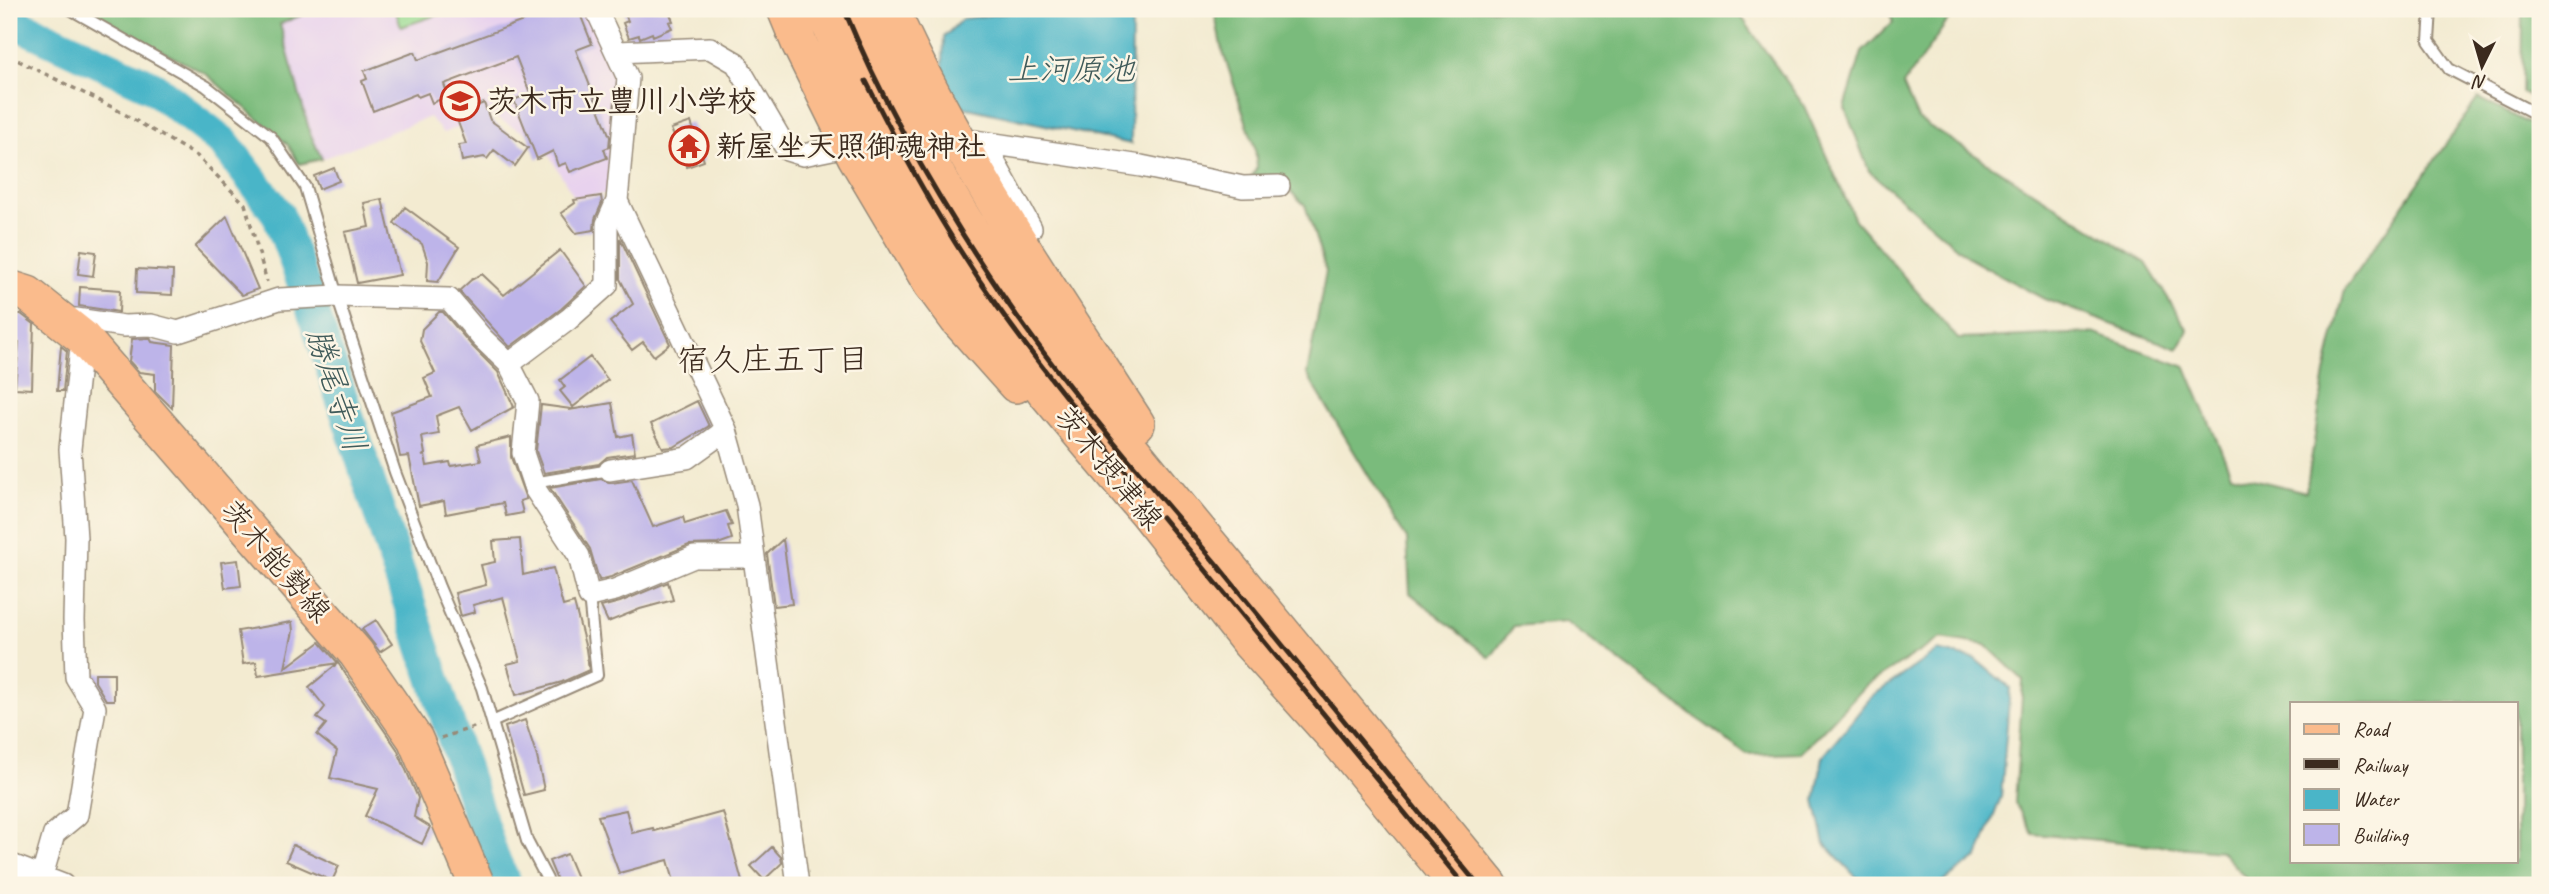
<svg xmlns="http://www.w3.org/2000/svg" width="2549" height="894" viewBox="0 0 2549 894" font-family="Caveat,'Klee One',sans-serif">
<style>
.built{fill:#e8d2ee}
.green{fill:#98db92;stroke:#6a8258;stroke-width:2}
.forest{fill:#7abb7c;stroke:#5a724d;stroke-width:2;fill-rule:evenodd}
.water{fill:#4ab5c8;stroke:#427073;stroke-width:2}
.lines{fill:none;stroke-linecap:round;stroke-linejoin:round}
.river{stroke:#4ab5c8;stroke-width:33}
.building{fill:#bdb4e9}
.lane-casing{stroke:#978a78;stroke-width:14}
.street-casing{stroke:#978a78;stroke-width:24}
.primary-casing{stroke:#978a78;stroke-width:38}
.path{stroke:#978a78;stroke-width:3.5;stroke-dasharray:5 5;stroke-linecap:butt}
.lane{stroke:#fff;stroke-width:10}
.street{stroke:#fff;stroke-width:21}
.primary{stroke:#fabb8c;stroke-width:35}
.rail{stroke:#3b2a1e;stroke-width:5}
.labels{text-anchor:middle;stroke-width:5;stroke-linejoin:round;paint-order:stroke}
.poi-label{font-size:30px;font-weight:bold;fill:#3b2a1e;stroke:#fcf5e5;text-anchor:start}
.street-label{font-size:30px;fill:#3b2a1e;stroke:#fcf5e5}
.water-label{font-size:32px;font-style:italic;fill:#405b5a;stroke:#fcf5e5}
.neighbourhood-label{font-size:32px;fill:#3b2a1e;stroke:#fcf5e5}
</style>
<rect width="100%" height="100%" fill="#fcf5e5"/>
<filter id="ink" filterUnits="userSpaceOnUse"><feTurbulence type="fractalNoise" baseFrequency=".0143" numOctaves="2"/><feDisplacementMap in="SourceGraphic" scale="14" xChannelSelector="R" yChannelSelector="G"/><feConvolveMatrix kernelMatrix="1 2 1 2 8 2 1 2 1" color-interpolation-filters="sRGB"/></filter>
<filter id="wash" filterUnits="userSpaceOnUse"><feTurbulence type="fractalNoise" baseFrequency=".00686" numOctaves="4" result="noise"/><feDisplacementMap in="SourceGraphic" scale="28" xChannelSelector="R" yChannelSelector="G"/><feGaussianBlur stdDeviation="1.57" result="paint"/><feColorMatrix in="noise" values="0 0 0 0 0 0 0 0 0 0 0 0 0 0 0 0 0 1.4 0 .05"/><feComposite in="paint" operator="in"/></filter>
<g filter="url(#wash)">
<rect width="100%" height="100%" fill="#f3ebd1"/>
<path class="built" d="M307,9H591L620,88L609,193L575,198L540,140L490,115L443,133L429,117L322,159L310,133L280,24L302,15Z"/>
<path class="green" d="M395,9H455L401,27Z"/>
<path class="forest" d="M81,9H307L302,15L280,24L310,133L322,159L299,164L288,145L206,74Z
M1214,9H1736L1804,106L1855,220L1958,339L2093,333L2186,367L2231,474L2306,492L2325,373L2345,289L2478,98L2540,129V885H2252L2221,851L2033,834L2015,803L2023,680L1986,645L1941,638L1864,687L1801,753L1747,755L1566,622L1514,626L1490,658L1410,593L1407,539L1307,374L1326,271L1305,205L1281,183L1251,178L1257,167L1255,148L1221,46ZM2292,703H2516V861H2292Z
M1888,9H1956L1903,85L1918,119L2146,263L2188,330L2178,349L2044,299L1970,259L1869,171L1845,108L1862,52L1893,22Z
M2521,9H2540V102L2522,92L2523,15Z"/>
<path class="water" d="M1022,9H1132L1131,144L959,106L942,84L944,37L962,19L1007,13Z
M1937,651L1975,659L2010,688L2001,797L1978,857L1939,885H1874L1856,877L1825,844L1815,801L1823,757L1871,697Z"/>
<g class="lines">
<path class="river" d="M9,20L153,87L224,143L278,214L307,293L493,858L506,885"/>
</g>
<g id="blocks">
<path class="building" d="M534,9H578L592,44L576,50L610,137L609,147L604,149L607,158L570,172L566,163L558,166L553,151L537,159L514,100L530,93L516,57L444,84L448,96L432,103L428,93L418,97L416,94L373,111L362,81L367,79L364,71L415,52L418,60L537,16Z
M623,9H668L673,21L669,22L672,28L653,36L652,33L640,38L639,35L629,38L623,23L628,21Z
M484,103L490,120L528,148L515,166L494,150L487,159L484,157L462,161L459,145L466,144L455,114Z
M691,122L704,161L687,167L671,129Z
M334,168L339,181L319,189L314,176Z
M601,196L602,203L595,219L594,230L576,233L561,213L575,203L574,200Z
M382,199L400,275L357,283L345,232L369,227L364,203Z
M405,207L459,247L438,282L427,281L428,262L422,244L394,223Z
M227,216L258,289L242,295L195,247Z
M620,238L670,344L654,356L643,342L632,350L610,322L633,304L620,279Z
M81,250L96,252L93,276L78,274Z
M560,250L586,286L561,309L510,347L459,291L471,280L482,274L504,295Z
M137,269L173,271L172,295L136,293Z
M80,287L120,290L119,312L79,306Z
M439,312H443L472,346L498,372L514,407L472,430L459,407L436,416L439,434L422,437L425,454L422,456L425,455L427,466L450,462L451,466L481,461L477,445L511,437V457L526,499L520,501L523,513L506,516L503,503L446,514L444,501L419,506L409,456L400,457L391,412L432,397L424,378L435,373L420,341L422,329Z
M9,314H21L34,324L32,389L15,388L19,342L9,341Z
M150,338L152,342L174,345L172,408L155,391V374L139,372L129,361L132,339Z
M61,346L67,351L63,391H57Z
M590,357L608,380L573,407L560,391L565,387L560,380Z
M697,401L709,426L674,447L663,448L651,424Z
M612,403L618,437L632,434L635,453L607,457L599,464L544,473L536,451L541,405L571,409L569,410Z
M601,479L611,483L632,480L653,527L683,517L685,524L726,511L732,525L728,526L732,539L718,544L689,545L611,577L599,580L590,549L550,488Z
M520,539L523,575L553,568L563,606L574,603L586,649L589,670L562,682L516,695L507,664L520,661L503,597L473,605L475,612L461,616L455,593L486,585L481,565L495,562L493,541Z
M783,539L792,604L774,606L767,554Z
M238,560L241,586L225,588L221,562Z
M668,582L673,600L640,609L608,622L601,607L620,602Z
M376,620L392,644L380,652L362,629Z
M292,622L293,631L285,668L320,642L338,663L258,676L256,662L243,664L238,631Z
M338,663L397,749L418,798L414,817L430,827L422,844L365,816L378,789L330,778L337,751L317,735L326,724L317,718L325,707L309,687Z
M95,673H114V700H106L95,682Z
M525,720L537,757L544,790L524,795L505,727Z
M626,810L632,833L653,828L654,831L723,812L743,885H675L668,860L619,873L598,816Z
M293,845L339,866L332,881L286,861Z
M772,847L781,857L782,863L764,880L751,866Z
M567,854L578,880L559,885L549,861Z"/>
</g>
</g>
<g filter="url(#ink)">
<use href="#blocks" fill-opacity="0" stroke="#978a78" stroke-width="2"/>
<g class="lines">
<g class="lane-casing">
<path id="lane" d="M70,9L206,86L271,137L305,187L337,296L395,472L439,587L482,688L527,841L550,885
M2431,9L2429,41L2449,69L2540,116
M533,483L610,470
M492,722L597,675L589,596"/>
</g>
<g class="street-casing">
<path id="street" d="M618,52L710,48L736,63L787,150L803,155L837,148H858
M975,141L1141,166L1243,187L1279,186
M993,144L995,163L1031,228L1017,238
M617,201L726,430L747,505L798,885
M70,327L76,319L124,326L151,325L178,332L279,299L337,296L449,299L482,338L509,364L569,319L607,285V224L617,201L628,78L596,9
M509,364L528,401L523,453L535,489L579,556L589,596L615,590L694,557H754
M610,470L687,458L726,430
M9,864L63,885
M42,876L54,834L77,815L95,708L76,677L74,620L76,538L70,449L82,337"/>
</g>
<g class="primary-casing">
<path id="primary" d="M785,9L799,43L855,156L931,284L957,319L1016,385
M822,9L868,108L922,206L1000,329L1045,392L1146,512L1247,640L1339,742L1457,885
M854,9C896,105 947,199 1007,285C1078,387 1158,482 1237,577C1322,679 1405,783 1490,885
M891,9C957,156 1050,289 1137,424
M9,288L28,294L82,337L356,653L415,739L477,885"/>
</g>
<path class="path" d="M9,56L112,107L197,156L245,204L267,282
M441,738L480,725"/>
<use href="#lane" class="lane"/>
<use href="#street" class="street"/>
<use href="#primary" class="primary"/>
<path class="rail" d="M844,9C886,111 943,208 1005,299C1071,395 1149,483 1223,572C1309,676 1392,781 1478,885
M866,81C904,158 947,235 997,306C1042,369 1091,429 1141,490
M1162,517L1464,885"/>
</g>
</g>
<defs>
<g id="school-ring" transform="scale(2.0125)"><circle r="9.5" fill="#fcf5e5" stroke="#c8321e" stroke-width="1.5"/><path d="M0-5L7-2L0 1L-7-2ZM-4 1L0 2.5L4 1V4Q0 6-4 4Z" fill="#c8321e"/></g>
<g id="temple-ring" transform="scale(2.0125)"><circle r="9.5" fill="#fcf5e5" stroke="#c8321e" stroke-width="1.5"/><path d="M0-6L5-2H3V0L6.5 2.5H4V6H1.5V3h-3V6H-4V2.5H-6.5L-3 0V-2H-5Z" fill="#c8321e"/></g>
</defs>
<g fill-rule="evenodd">
<use href="#school-ring" x="460" y="101"/>
<use href="#temple-ring" x="689" y="146"/>
</g>
<g class="labels">
<g class="poi-label">
<text x="487" y="111">茨木市立豊川小学校</text>
<text x="716" y="156">新屋坐天照御魂神社</text>
</g>
<g class="street-label">
<text transform="translate(1109 468) rotate(50)" y="10">茨木摂津線</text>
<text transform="translate(276 561) rotate(49)" y="10">茨木能勢線</text>
</g>
<g class="water-label">
<text x="1071" y="80">上河原池</text>
<text transform="translate(337 390) rotate(72)" y="11">勝尾寺川</text>
</g>
<g class="neighbourhood-label">
<text x="773" y="370">宿久庄五丁目</text>
</g>
</g>
<rect width="2549" height="894" fill="none" stroke="#fcf5e5" stroke-width="35"/>
<rect x="2290" y="702" width="228" height="161" fill="#fcf5e5" stroke="#afa495" stroke-width="2"/>
<rect x="2304" y="724" width="35" height="10" fill="#fabb8c" stroke="#afa495" stroke-width="2"/>
<text x="2353" y="736" font-size="21" fill="#3b2a1e">Road</text>
<rect x="2304" y="759" width="35" height="10" fill="#3b2a1e" stroke="#afa495" stroke-width="2"/>
<text x="2353" y="772" font-size="21" fill="#3b2a1e">Railway</text>
<rect x="2304" y="789" width="35" height="21" fill="#4ab5c8" stroke="#afa495" stroke-width="2"/>
<text x="2353" y="806" font-size="21" fill="#3b2a1e">Water</text>
<rect x="2304" y="824" width="35" height="21" fill="#bdb4e9" stroke="#afa495" stroke-width="2"/>
<text x="2353" y="842" font-size="21" fill="#3b2a1e">Building</text>
<g transform="translate(2482 66) rotate(185)" stroke="#fcf5e5" stroke-width="5" paint-order="stroke">
<path d="M0-5L12 26L0 18L-12 26Z" fill="#3b2a1e"/>
<text y="-10" font-size="19" font-weight="bold" text-anchor="middle" fill="#3b2a1e">N</text>
</g>
</svg>
